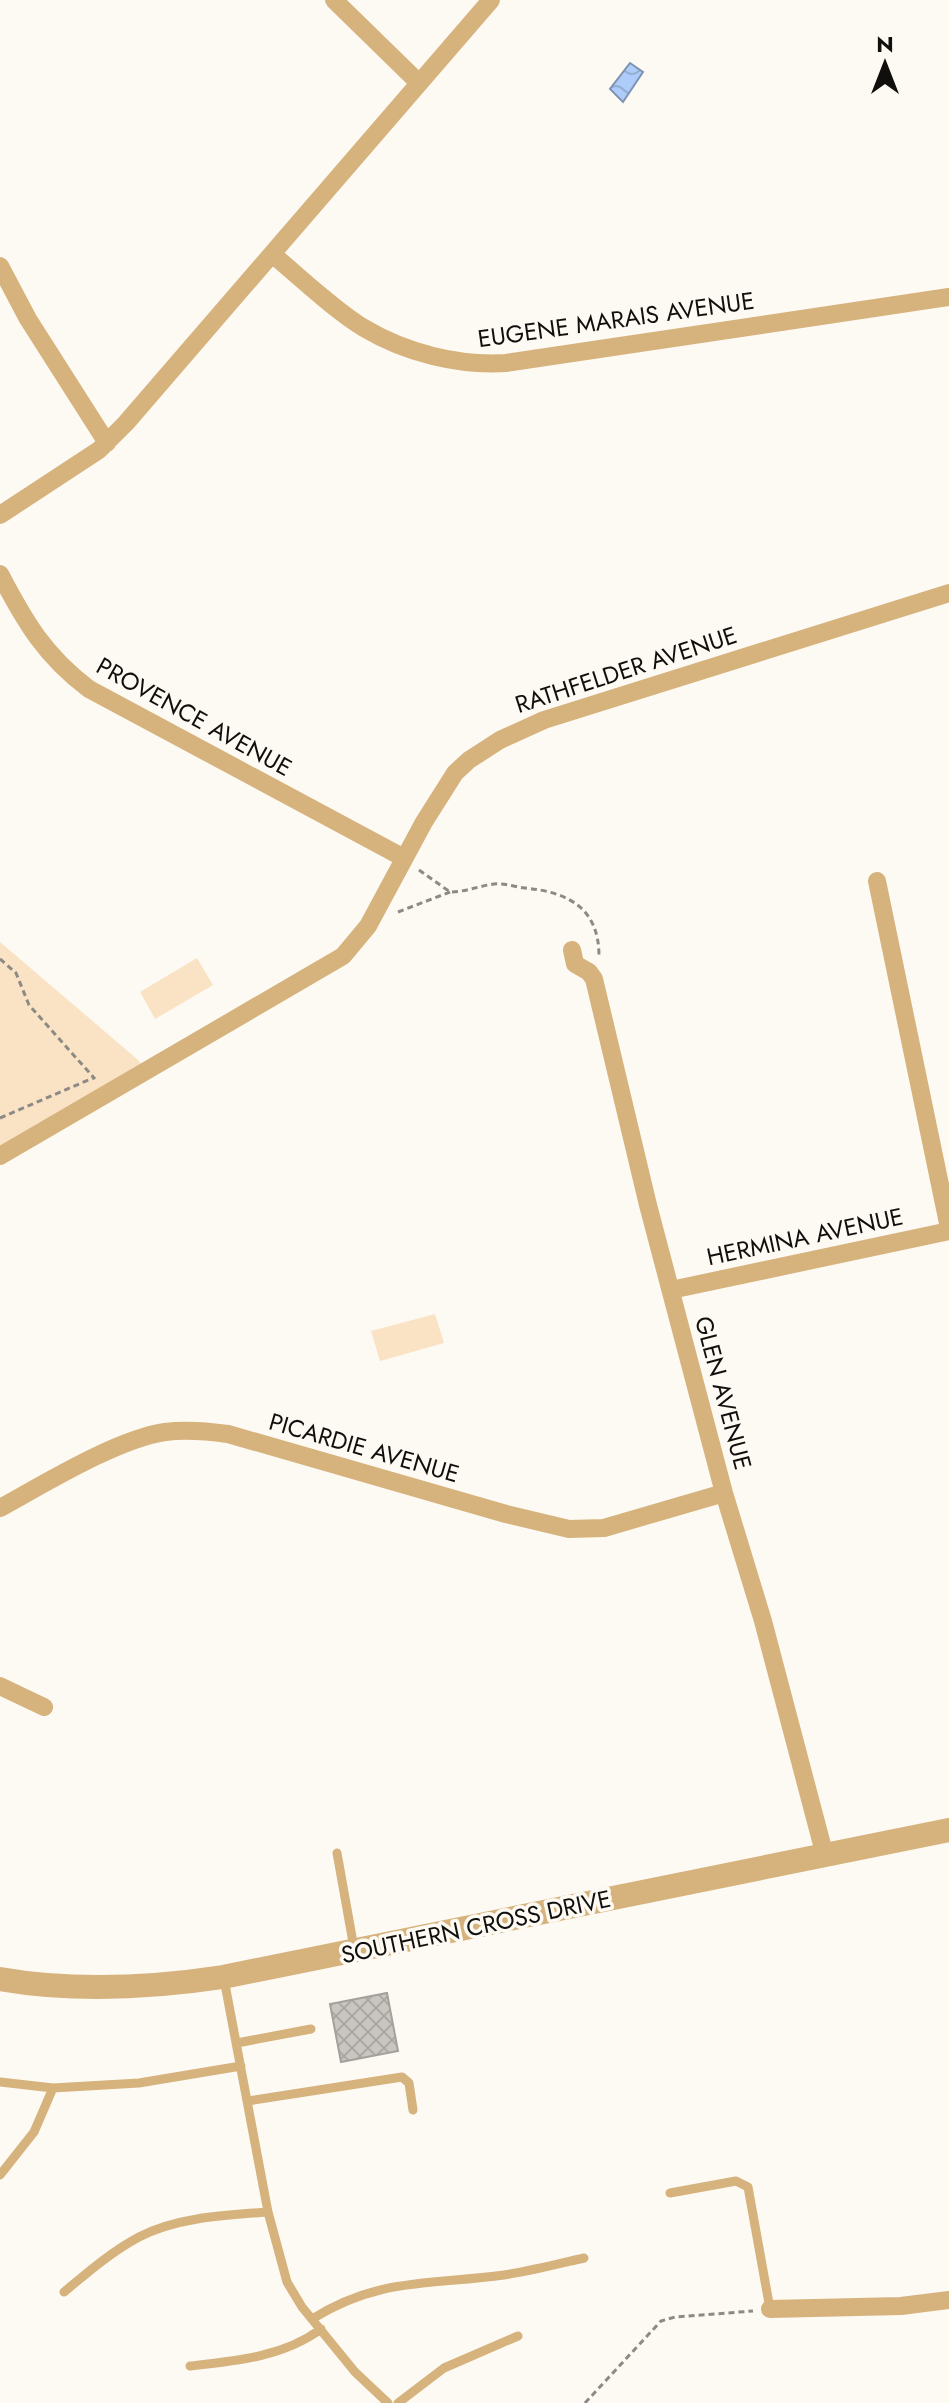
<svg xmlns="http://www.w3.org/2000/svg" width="949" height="2403" viewBox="0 0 949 2403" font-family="Jost,sans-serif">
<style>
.park{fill:#fae3c4}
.water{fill:url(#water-waves);stroke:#7e93b2;stroke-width:2}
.building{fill:url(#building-cross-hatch);stroke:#a4a09b;stroke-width:2}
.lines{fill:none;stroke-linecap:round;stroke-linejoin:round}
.path{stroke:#8d8a86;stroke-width:3;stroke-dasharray:6 4;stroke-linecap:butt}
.service{stroke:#d6b27d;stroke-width:9}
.minor{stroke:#d6b27d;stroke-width:18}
.tertiary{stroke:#d6b27d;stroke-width:24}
.labels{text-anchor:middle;stroke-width:7;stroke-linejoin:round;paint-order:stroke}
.street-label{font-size:24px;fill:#100f0d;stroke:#fdf9f3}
</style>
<defs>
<pattern id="water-waves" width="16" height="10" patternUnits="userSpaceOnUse" patternTransform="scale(2)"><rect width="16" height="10" fill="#adccf9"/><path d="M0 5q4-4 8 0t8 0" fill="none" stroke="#94aed4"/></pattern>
<pattern id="building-cross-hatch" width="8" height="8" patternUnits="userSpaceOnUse" patternTransform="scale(2)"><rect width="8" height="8" fill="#c9c5c0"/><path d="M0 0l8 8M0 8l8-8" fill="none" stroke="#aca8a4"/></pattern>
</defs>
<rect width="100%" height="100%" fill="#fdf9f3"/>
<path class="park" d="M0,942L137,1059L147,1071L0,1156Z
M197,958L213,985L155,1019L140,992Z
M435,1314L444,1343L380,1361L371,1331Z"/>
<path class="water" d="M630,63L643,72L623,102L610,89Z"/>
<path class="building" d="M387,1993L398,2051L341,2062L330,2004Z"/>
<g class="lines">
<path class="path" d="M419,870L450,892C465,892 479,886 494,884C504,883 515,887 525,888C568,892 599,908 599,956
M398,912L450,892
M0,959L16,973L29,1005L95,1079
M0,1118L93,1078
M585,2403L661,2321L675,2317L753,2311"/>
<path class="service" d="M337,1853L354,1948
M224,1979L268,2212L287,2282L302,2307L355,2372L388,2403
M237,2043L311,2029
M0,2082L53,2088L139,2083L241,2066
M248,2101L402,2077L409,2083L413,2110
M0,2175L34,2132L53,2088
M670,2193L736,2181L748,2187L770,2309
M64,2292C88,2272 111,2252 139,2237C177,2217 227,2215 268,2212
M312,2319C379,2277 431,2285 504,2275C531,2271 558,2264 584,2258
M190,2366C236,2361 283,2357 321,2329
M398,2403L444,2368L518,2336"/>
<path class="minor" d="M334,0L419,83
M272,254C300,277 333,309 364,328C406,353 458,366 506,363L949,297
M0,266L28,319L107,443
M0,515L99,450L126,423L491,0
M0,574C25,622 45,656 89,689L404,858
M877,881L949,1228
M572,950L575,964L589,972L594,979L648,1205L724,1493L763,1621L825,1856
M0,1156L343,956L368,926L424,822L455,773L469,760L500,740L544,720L949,593
M671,1290L949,1231
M0,1508C44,1484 117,1439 165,1432C186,1429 207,1431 228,1434L506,1514L569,1529L604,1528L724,1493
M0,1686L44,1707
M770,2309L901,2306L949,2300"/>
<path class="tertiary" d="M0,1979C74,1992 150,1988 223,1977L949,1830"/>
</g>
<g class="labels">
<g class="street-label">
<text transform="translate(616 320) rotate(-8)" y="8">EUGENE MARAIS AVENUE</text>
<text transform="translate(626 670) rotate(-18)" y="8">RATHFELDER AVENUE</text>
<text transform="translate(194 717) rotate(29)" y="8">PROVENCE AVENUE</text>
<text transform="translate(805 1237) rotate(-12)" y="8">HERMINA AVENUE</text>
<text transform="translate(723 1393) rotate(75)" y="8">GLEN AVENUE</text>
<text transform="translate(364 1448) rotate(16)" y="8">PICARDIE AVENUE</text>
<text transform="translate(476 1927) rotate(-12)" y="8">SOUTHERN CROSS DRIVE</text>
</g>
</g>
<g transform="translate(885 64)" stroke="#fdf9f3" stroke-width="6" paint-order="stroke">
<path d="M0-6L14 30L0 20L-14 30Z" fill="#100f0d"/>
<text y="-12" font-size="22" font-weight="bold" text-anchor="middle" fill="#100f0d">N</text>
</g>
</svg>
